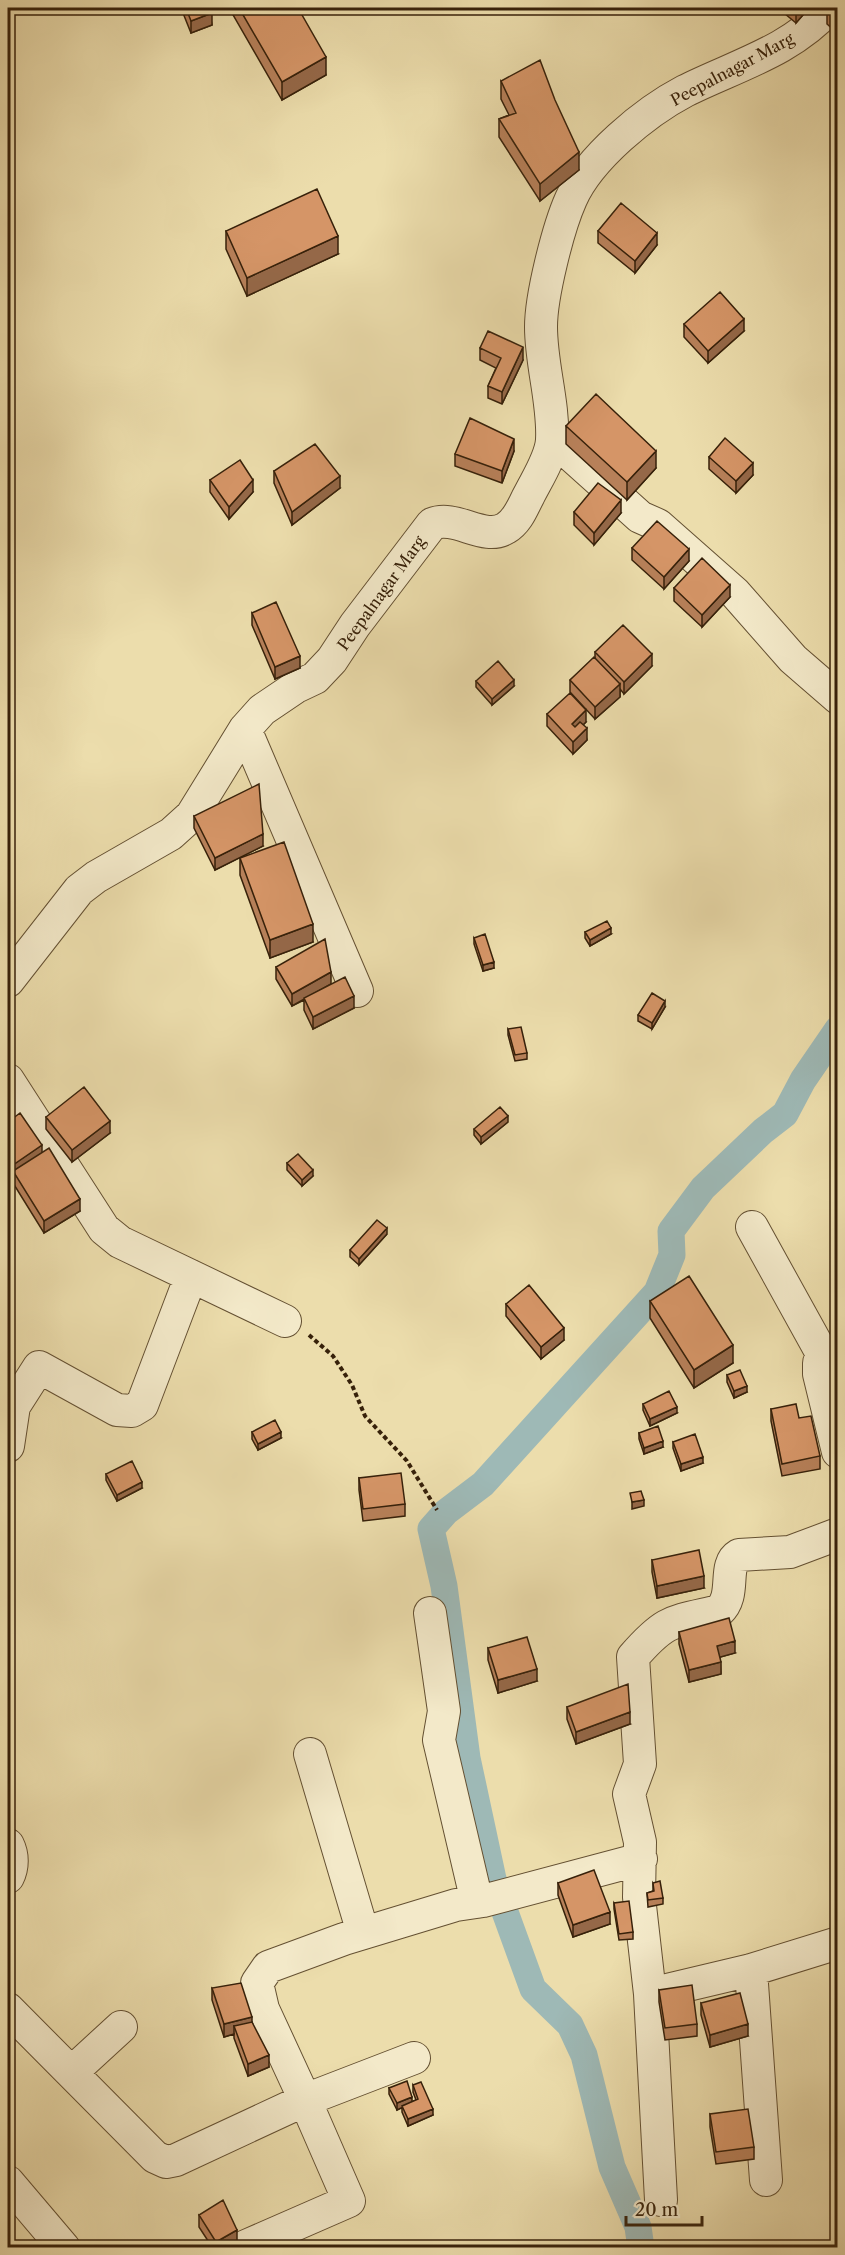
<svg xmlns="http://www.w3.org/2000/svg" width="845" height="2255" viewBox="0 0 845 2255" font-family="'Libre Caslon Text',serif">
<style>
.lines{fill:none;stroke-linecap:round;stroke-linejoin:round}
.canal{stroke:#9eb9b6;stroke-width:27}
.minor-casing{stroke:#645032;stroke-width:34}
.path{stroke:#37210a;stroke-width:4;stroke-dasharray:4.5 3;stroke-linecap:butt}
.minor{stroke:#f3e9c9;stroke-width:32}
.wall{fill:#b78059;stroke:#37210a;stroke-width:1.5}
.shaded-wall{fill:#956848;stroke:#37210a;stroke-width:1.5}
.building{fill:#d59567;stroke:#37210a;stroke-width:1.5}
.labels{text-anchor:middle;stroke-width:4.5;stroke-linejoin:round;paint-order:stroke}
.street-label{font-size:16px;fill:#37210a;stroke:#f3e9c9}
</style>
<rect width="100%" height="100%" fill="#ecddac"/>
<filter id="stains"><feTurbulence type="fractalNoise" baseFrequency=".00333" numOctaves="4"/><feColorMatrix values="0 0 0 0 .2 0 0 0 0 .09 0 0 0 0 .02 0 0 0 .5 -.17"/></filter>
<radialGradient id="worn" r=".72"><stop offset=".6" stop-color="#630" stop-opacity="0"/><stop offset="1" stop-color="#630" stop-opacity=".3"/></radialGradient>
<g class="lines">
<path class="canal" d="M641,2248L638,2227L612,2167L584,2055L570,2025L533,1989L493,1879L467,1758L444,1586L431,1529L446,1512L483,1484L657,1292L672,1255L671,1231L703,1188L763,1131L785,1114L803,1080L838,1029"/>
<g class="minor-casing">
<path id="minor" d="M552,442L562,447L640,517L658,525L735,593L793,659L838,698
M245,729L357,991
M8,981L79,890L96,877L171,834L192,815L245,729L262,710L296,687L315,678L332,660L355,625L432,524C456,514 484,542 506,528C518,521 523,506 529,495C537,479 551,458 552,440C554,403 541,365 541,327C541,296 558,228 571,199C589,158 645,112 685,91C735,66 791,51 829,8
M8,1080L104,1229L120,1242L285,1321
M752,1227L825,1359
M838,1353L819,1363V1374L838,1452
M8,1446L14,1406L39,1367L117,1410L132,1411L142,1405L191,1276
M430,1613L444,1711L439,1740L477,1902
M310,1754L363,1933
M8,1845C13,1855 13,1867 8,1877
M751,1970L766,2180
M650,1994L639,1897L640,1842L629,1794L640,1764L633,1657C666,1619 672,1622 719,1611C737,1595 722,1565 739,1555L790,1552L838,1534
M8,2009L155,2157L166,2162L176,2160L305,2100L263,2009L257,1983L268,1967L344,1939L456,1905L483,1901L641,1859
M72,2072L121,2027
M8,2182L64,2248
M661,2200L650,1994L751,1970L838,1943
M246,2246L349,2201L305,2100L414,2058"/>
</g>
<path class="path" d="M309,1335L333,1356L352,1385L365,1416L407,1461L437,1510"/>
<use href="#minor" class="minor"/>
</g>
<path class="wall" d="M181,8H209L212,25L191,33Z
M232,8H298L326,75L282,100L232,13Z
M778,8H809L796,23Z
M837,8V33L827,24V12Z
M501,81L579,170L540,201L499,137V119L509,115L501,99Z
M226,231L338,254L247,296L226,249Z
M598,231L657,245L635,273L598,243Z
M684,324L744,331L708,363L684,337Z
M480,348L523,360L502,404L488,398V386L496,368L480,360Z
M566,426L656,468L627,500L566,444Z
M514,451L502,483L455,466V454Z
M709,457L753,475L736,493L709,469Z
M274,471L340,488L292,525L274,483Z
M210,480L253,492L229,519L210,492Z
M574,512L621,513L594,545L574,525Z
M632,548L689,561L664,589L632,560Z
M674,588L730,597L702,627L674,601Z
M252,613L300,668L275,679L252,625Z
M595,652L652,666L624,694L620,689V697L595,719L570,692V680L595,658Z
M476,681L514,686L492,705L476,687Z
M547,714L586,722L583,725L587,740L573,754L547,726Z
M194,816L263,846L215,870L194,828Z
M240,858L313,942L270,958L240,875Z
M585,932L611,934L590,946L585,938Z
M474,938L494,968L483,971L474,944Z
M276,967L331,984L354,1008L313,1029L304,1010V1000L292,1006L276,979Z
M665,1007L652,1029L638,1021V1015Z
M508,1029L527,1053V1059L515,1061L508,1035Z
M46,1117L110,1133L72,1162L46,1129Z
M8,1122L42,1153L80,1211L44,1233L13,1183V1178L10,1179L8,1175Z
M508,1122L481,1144L474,1135V1129Z
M287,1163L313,1176L302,1186L287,1170Z
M387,1234L359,1265L350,1257V1250Z
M650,1301L733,1363L694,1388L650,1318Z
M506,1304L564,1340L541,1359L506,1316Z
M837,1354V1390L831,1367V1355Z
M727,1375L747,1392L734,1398L727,1382Z
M643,1404L677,1413L650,1426L643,1410Z
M771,1409L799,1418L820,1456V1469L782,1476L771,1421Z
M252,1432L281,1438L258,1450L252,1439Z
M639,1433L663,1447L644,1454L639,1439Z
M673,1442L703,1463L681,1471L673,1448Z
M106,1474L142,1488L117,1501L106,1480Z
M359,1478L405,1504V1516L363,1521L359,1490Z
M652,1560L704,1588L657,1598L652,1572Z
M679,1632L735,1653L720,1657L721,1674L689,1682L679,1644Z
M488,1648L537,1681L498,1693L488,1660Z
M567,1707L630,1724L576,1744L567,1719Z
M558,1883L610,1924L573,1937L558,1895Z
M653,1883L663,1898V1904L648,1907L647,1893L653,1891Z
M614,1903L633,1932V1939L619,1940L614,1909Z
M212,1988L252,2022L269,2067L248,2076L234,2038V2034L224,2037L212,2000Z
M659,1990L697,2024V2036L665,2040L659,2002Z
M701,2003L748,2036L710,2047L701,2015Z
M413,2085L433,2115L408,2126L402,2112V2107L397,2110L389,2094V2088L412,2102L416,2100L413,2092Z
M710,2114L754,2147V2159L716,2164L710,2127Z
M199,2215L237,2242L227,2247H212L199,2227Z"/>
<path class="shaded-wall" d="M796,8H809L796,23Z
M212,13V25L191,33V21Z
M326,57V75L282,100V82Z
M579,152V170L540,201V184Z
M657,233V245L635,273V261Z
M338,236V254L247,296V278Z
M744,319V331L708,363V351Z
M523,347V360L502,404V392Z
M514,439V451L502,483V471Z
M656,451V468L627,500V482Z
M753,463V475L736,493V481Z
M340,476V488L292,525V512Z
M253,480V492L229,519V507Z
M621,500V513L594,545V533Z
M689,549V561L664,589V577Z
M730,585V597L702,627V615Z
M652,654V666L624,694V682Z
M300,656V668L275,679V667Z
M514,680V686L492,705V699Z
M620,684V697L595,719V707Z
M586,710V722L572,736V724Z
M587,728V740L573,754V742Z
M263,834V846L215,870V858Z
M313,924V942L270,958V940Z
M611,928V934L590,946V940Z
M494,962V968L483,971V965Z
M331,972V984L292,1006V994Z
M354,996V1008L313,1029V1017Z
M665,1001V1007L652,1029V1023Z
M9,1034V1046L8,1047V1035Z
M508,1116V1122L481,1144V1137Z
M110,1121V1133L72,1162V1150Z
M42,1145V1157L13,1171V1178L10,1179V1167Z
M313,1170V1176L302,1186V1180Z
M80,1199V1211L44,1233V1221Z
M387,1228V1234L359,1265V1259Z
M564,1328V1340L541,1359V1347Z
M733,1345V1363L694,1388V1370Z
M747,1386V1392L734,1398V1391Z
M677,1407V1413L650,1426V1419Z
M281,1432V1438L258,1450V1444Z
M663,1441V1447L644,1454V1448Z
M703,1457V1463L681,1471V1464Z
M142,1482V1488L117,1501V1495Z
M644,1500V1506L632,1509V1502Z
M704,1576V1588L657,1598V1586Z
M735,1641V1653L717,1658V1646Z
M721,1662V1674L689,1682V1670Z
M537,1669V1681L498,1693V1680Z
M630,1712V1724L576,1744V1732Z
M610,1912V1924L573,1937V1925Z
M252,2017V2029L234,2026V2034L224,2037V2024Z
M748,2024V2036L710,2047V2035Z
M269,2055V2067L248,2076V2064Z
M412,2097V2103L397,2110V2103Z
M433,2109V2115L408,2126V2119Z
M237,2230V2242L227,2247H216V2242Z"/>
<path class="building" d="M186,8H209L212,13L191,21Z
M239,8H298L326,57L282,82Z
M831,8H837V21L827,12Z
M540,60L555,100L579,152L540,184L499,119L516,113L501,81Z
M317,189L338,236L247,278L226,231Z
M621,203L657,233L635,261L598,231Z
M720,292L744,319L708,351L684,324Z
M488,331L523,347L502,392L488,386L501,358L480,348Z
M596,394L656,451L627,482L566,426Z
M470,418L514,439L502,471L455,454Z
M725,438L753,463L736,481L709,457Z
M315,444L340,476L292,512L274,471Z
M240,460L253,480L229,507L210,480Z
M598,483L621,500L594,533L574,512Z
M657,521L689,549L664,577L632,548Z
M702,558L730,585L702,615L674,588Z
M276,602L300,656L275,667L252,613Z
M623,625L652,654L624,682L595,652Z
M594,657L620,684L595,707L570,680Z
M498,661L514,680L492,699L476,681Z
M570,693L586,710L572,724L575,727L580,722L587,728L573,742L547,714Z
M259,784L263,834L215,858L194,816Z
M284,842L313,924L270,940L240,858Z
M607,921L611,928L590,940L585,932Z
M485,934L494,962L483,965L474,938Z
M325,939L331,972L292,994L276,967Z
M345,977L354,996L313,1017L304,998Z
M652,993L665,1001L652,1023L638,1015Z
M521,1027L527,1053L515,1055L508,1029Z
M84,1087L110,1121L72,1150L46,1117Z
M500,1107L508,1116L481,1137L474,1129Z
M20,1113L42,1145L10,1167L8,1163V1122Z
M49,1148L80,1199L44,1221L13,1171Z
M298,1154L313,1170L302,1180L287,1163Z
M377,1220L387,1228L359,1259L350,1250Z
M689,1276L733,1345L694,1370L650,1301Z
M529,1285L564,1328L541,1347L506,1304Z
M837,1354V1378L831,1355Z
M740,1370L747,1386L734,1391L727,1375Z
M669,1391L677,1407L650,1419L643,1404Z
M796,1404L799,1418L811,1416L820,1456L782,1464L771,1409Z
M275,1420L281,1432L258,1444L252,1432Z
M658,1426L663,1441L644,1448L639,1433Z
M695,1434L703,1457L681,1464L673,1442Z
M132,1461L142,1482L117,1495L106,1474Z
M401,1473L405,1504L363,1509L359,1478Z
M641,1491L644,1500L632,1502L630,1493Z
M699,1550L704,1576L657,1586L652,1560Z
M729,1618L735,1641L717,1646L721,1662L689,1670L679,1632Z
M527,1637L537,1669L498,1680L488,1648Z
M628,1684L630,1712L576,1732L567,1707Z
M594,1870L610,1912L573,1925L558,1883Z
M660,1881L663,1898L648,1900L647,1893L654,1891L653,1883Z
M629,1901L633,1932L619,1934L614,1903Z
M241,1983L252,2017L224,2024L212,1988Z
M692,1985L697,2024L665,2028L659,1990Z
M740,1993L748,2024L710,2035L701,2003Z
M252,2022L269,2055L248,2064L234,2026Z
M407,2081L412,2097L397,2103L389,2088Z
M421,2082L433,2109L408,2119L402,2106L418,2099L413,2085Z
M748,2109L754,2147L716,2152L710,2114Z
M223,2200L237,2230L216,2242L199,2215Z"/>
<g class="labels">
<g class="street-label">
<text transform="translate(732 69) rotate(-28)" y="6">Peepalnagar Marg</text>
<text transform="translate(381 593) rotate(-54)" y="6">Peepalnagar Marg</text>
</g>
</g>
<rect width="845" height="2255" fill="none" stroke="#ecddac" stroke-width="30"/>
<rect x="9" y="9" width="827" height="2237" fill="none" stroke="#37210a" stroke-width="3"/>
<rect x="15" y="15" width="815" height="2225" fill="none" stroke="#37210a" stroke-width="1.5"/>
<path d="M626 2216v9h76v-9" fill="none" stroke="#37210a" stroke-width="3"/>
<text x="635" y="2216" font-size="18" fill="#37210a" stroke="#f3e9c9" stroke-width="4.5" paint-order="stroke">20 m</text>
<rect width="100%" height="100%" filter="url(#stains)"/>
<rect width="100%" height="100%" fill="url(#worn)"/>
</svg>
